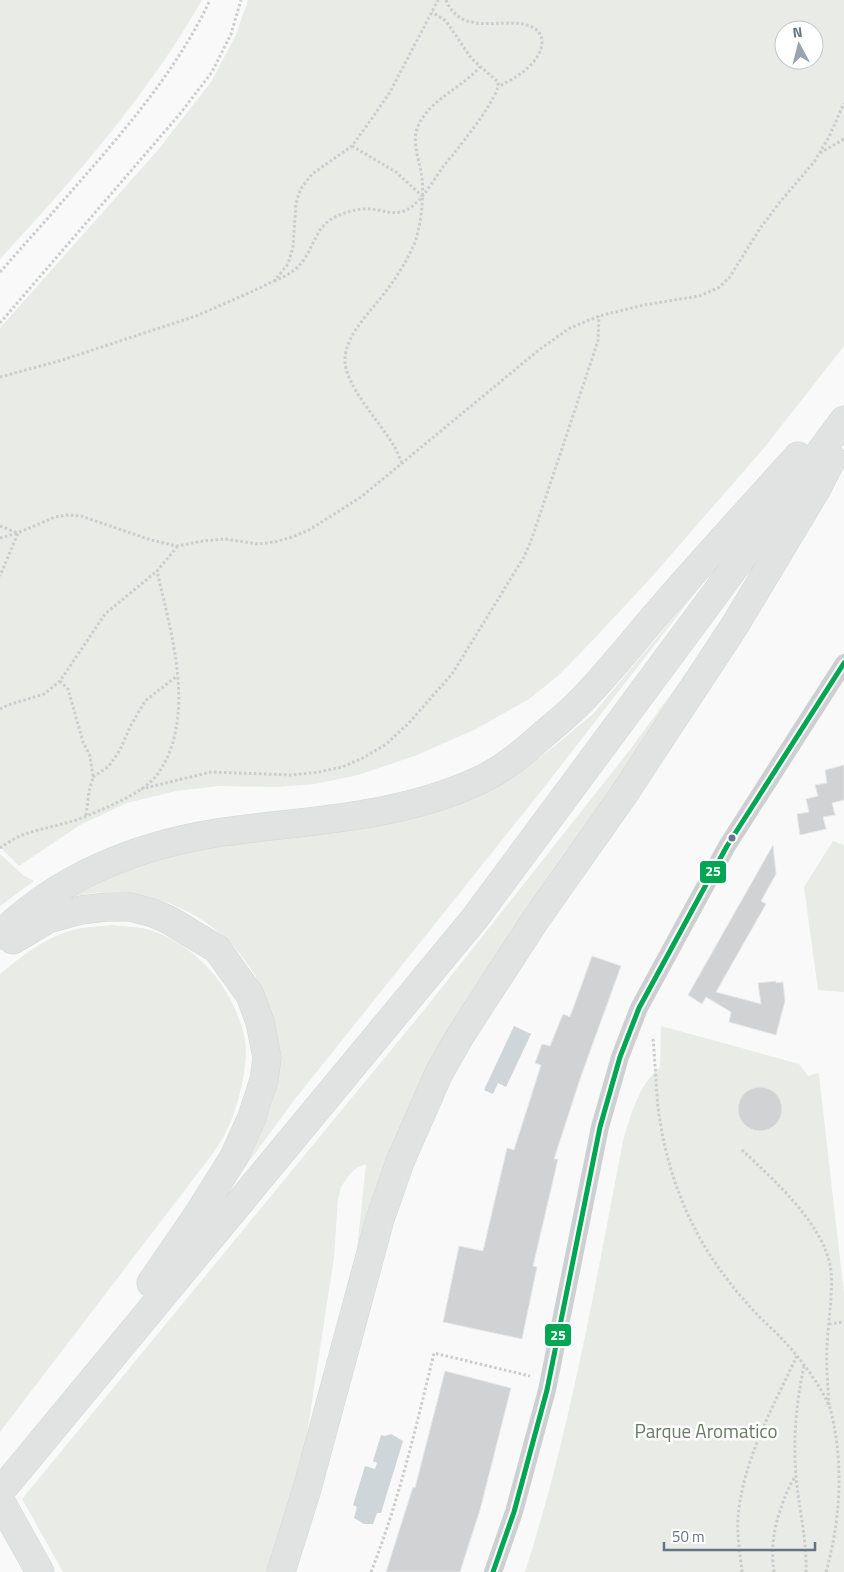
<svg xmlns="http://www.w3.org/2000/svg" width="844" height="1572" viewBox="0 0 844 1572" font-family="'Titillium Web',sans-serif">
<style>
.green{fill:#e8ebe6;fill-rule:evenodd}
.water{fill:#ced6d9}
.building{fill:#d0d2d3;stroke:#e8e8e8}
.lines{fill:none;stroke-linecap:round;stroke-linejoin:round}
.trunk-casing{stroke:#d5d6d6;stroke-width:29}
.path{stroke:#cbcccd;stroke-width:3;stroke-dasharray:2.5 2.5;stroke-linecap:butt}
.minor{stroke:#cecfd0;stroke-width:18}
.trunk{stroke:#e1e2e2;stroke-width:28}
.bus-1-casing{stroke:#fff;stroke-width:9}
.bus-1{stroke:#00a651;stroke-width:5}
.bus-dot{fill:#657683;stroke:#fff;stroke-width:2}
.labels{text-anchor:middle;stroke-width:5;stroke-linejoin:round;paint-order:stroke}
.park-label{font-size:19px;fill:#687a64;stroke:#fff}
.line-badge{stroke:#fff;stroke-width:2}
.badge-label{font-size:14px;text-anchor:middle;font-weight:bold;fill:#fff}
</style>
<rect width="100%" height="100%" fill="#f9f9f9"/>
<path class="green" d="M0,0H202C147,96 75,178 0,259Z
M248,0H844V346L764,448L649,580L591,642L559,675L529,699L476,729L417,755L358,775L315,784L276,787L220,786L176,791L127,803L80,825L19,866L0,847V328L158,150L211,82L236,35ZM784,30H814V60H784Z
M709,575L542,790L295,1099L242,1171C257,1140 274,1111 278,1076C280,1059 276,1040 273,1023C256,945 189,894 110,892C94,892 80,895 65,899L118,872L171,855L489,788L541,757L593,714Z
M715,634L521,924L356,1259L366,1164L358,1167L349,1175L341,1187L338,1199L334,1257L305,1447L271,1572H63L22,1499L428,1005L629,751Z
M833,841L844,845V992L818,990L804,887Z
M0,854L23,875L34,881L0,906Z
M112,925C123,927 135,926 146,929C175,937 198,955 217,978C230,996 241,1018 245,1040C249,1067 237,1112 224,1136C219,1145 213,1153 207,1161L0,1432V974C23,955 47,936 77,929C88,926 100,927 112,925Z
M661,1026L799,1064L808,1076L818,1073L819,1075L844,1294V1572H525C570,1432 595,1286 623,1141C631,1114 638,1086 660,1067Z"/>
<path class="water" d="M514,1026L531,1034L506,1087L498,1083L493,1094L484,1090Z
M391,1434L403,1441L381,1513H377L373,1524H364L354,1518L357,1507L353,1505L365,1466L375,1469L377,1463L373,1461L381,1435L385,1436Z"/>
<path class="building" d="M844,765V800L832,803L835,815L823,817L826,829L800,835L797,814L809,812L806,799L818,796L815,785L827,783L825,770Z
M773,845L776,874L761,901L766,904L716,992L761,1004L758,983L776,981V983L783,982L785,1001L776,1035L729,1022L731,1012L706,997L702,1004L688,995Z
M592,956L621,966L580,1079L554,1159H558L533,1266L537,1267L522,1339L443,1322L459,1246L483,1251L507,1148L514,1150L541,1065L535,1063L542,1044L550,1046L563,1014L570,1017Z
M738 1109a22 22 0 1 1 44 0a22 22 0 1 1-44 0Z
M445,1371L511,1388L480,1510L460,1572H386L413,1487L415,1488Z"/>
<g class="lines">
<g class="trunk-casing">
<path id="trunk" d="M0,935C58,877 136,846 216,833C305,820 396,819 478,781C504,769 524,752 545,733C556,724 568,714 578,704C607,675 634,640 661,609C706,557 752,507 798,456
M13,940L48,919L81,910L106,907H130L153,913L169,920L217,949L250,995L260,1022L267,1058L264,1080L252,1117L234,1157L199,1213L151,1283
M0,1492L475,918L844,420
M0,1500L40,1572
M281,1572L307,1489L380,1219L400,1162L439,1073L460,1036L534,922L622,797L735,625L816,490L832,459"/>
</g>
<path class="path" d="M446,0C462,38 502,16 530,26C536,28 541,33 542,40C543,62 516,78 499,86
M352,146L396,172L422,196
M820,153L844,139
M0,272C32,236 64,200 96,163C139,113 182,60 210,0
M274,281C287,276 297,270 305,258C313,246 317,229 330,220C341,213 357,208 370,209C383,210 392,215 404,211C424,203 437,171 452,156C462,143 501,95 498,82L471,58L446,21L432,12
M0,323L179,115L212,72L231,34L241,0
M0,377L59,361L196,316L251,292L274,281L288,264L293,247L296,203L300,190L312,174L352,146L368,124L390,92L438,0
M402,463C399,457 397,451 394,446C381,423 343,384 345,358C346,334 373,309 386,291C396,278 405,264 412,249C421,231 424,198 422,178C420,162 411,142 418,126C430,99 462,88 480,67
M0,526L18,533L0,576
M0,538L18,533L55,517L66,515L81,516L151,540L177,546L203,541L225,539L258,544L275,542L292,537L309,530L361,497L540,349L570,328L599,316L644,305L699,296L718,288L729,278L761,227L780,202L814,162L829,137L844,103
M60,681L68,689L83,742L90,756L93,777L89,791L86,816
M0,709L8,705L44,694L60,681L105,614L157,571L177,547
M93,777L109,766L120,750L130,727L145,701L177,676
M141,789L211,772L292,775L319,772L342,767L361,759L385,745L408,724L452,674L524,557L531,541L598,341L599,316
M0,848C6,844 13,839 20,836C42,827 67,825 89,815C110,806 143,793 157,775C198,718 171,633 157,571
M653,1039C655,1061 656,1084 658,1107C663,1148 675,1190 694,1227C709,1257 730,1285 753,1310C763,1321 775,1331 785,1342C802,1361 820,1384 830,1408C844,1461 841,1519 826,1572
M742,1150C774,1180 826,1226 831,1271C833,1296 828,1322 827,1347C826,1366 828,1386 829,1405
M829,1324L844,1322
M804,1366C796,1403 793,1440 796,1477C799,1509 807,1540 806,1572
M371,1572C399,1501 416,1427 434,1353L530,1376
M742,1572C740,1554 737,1536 738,1518C742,1463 773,1406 797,1356
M774,1572C770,1545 775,1522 785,1497C788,1490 791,1482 796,1476"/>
<path class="minor" d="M493,1572L514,1512L547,1390L600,1127L620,1057L639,1008L727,846L844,663"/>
<use href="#trunk" class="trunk"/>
<g class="bus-1-casing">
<path id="bus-1" d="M493,1572L514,1512L547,1390L600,1127L620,1057L639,1008L727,846L844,663"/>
</g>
<use href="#bus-1" class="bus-1"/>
</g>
<circle class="bus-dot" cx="732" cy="838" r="4.5"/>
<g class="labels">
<g class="park-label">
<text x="706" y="1438">Parque Aromatico</text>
</g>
</g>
<g class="line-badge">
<rect x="699" y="860" width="28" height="24" rx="5" fill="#00a651"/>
<rect x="544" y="1323" width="28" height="24" rx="5" fill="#00a651"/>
</g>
<g class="badge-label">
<text x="713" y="876">25</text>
<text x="558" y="1340">25</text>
</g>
<g transform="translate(799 45) rotate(353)"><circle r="24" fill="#ffffff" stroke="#c1c8cd"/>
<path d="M0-4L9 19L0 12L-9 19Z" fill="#99a4ac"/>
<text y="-8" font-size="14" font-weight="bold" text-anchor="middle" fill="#657683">N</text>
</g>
<path d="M664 1542v8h151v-8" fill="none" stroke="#657683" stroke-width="2.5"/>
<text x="672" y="1542" font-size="15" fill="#657683" stroke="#ffffff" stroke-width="4" paint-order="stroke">50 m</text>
</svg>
